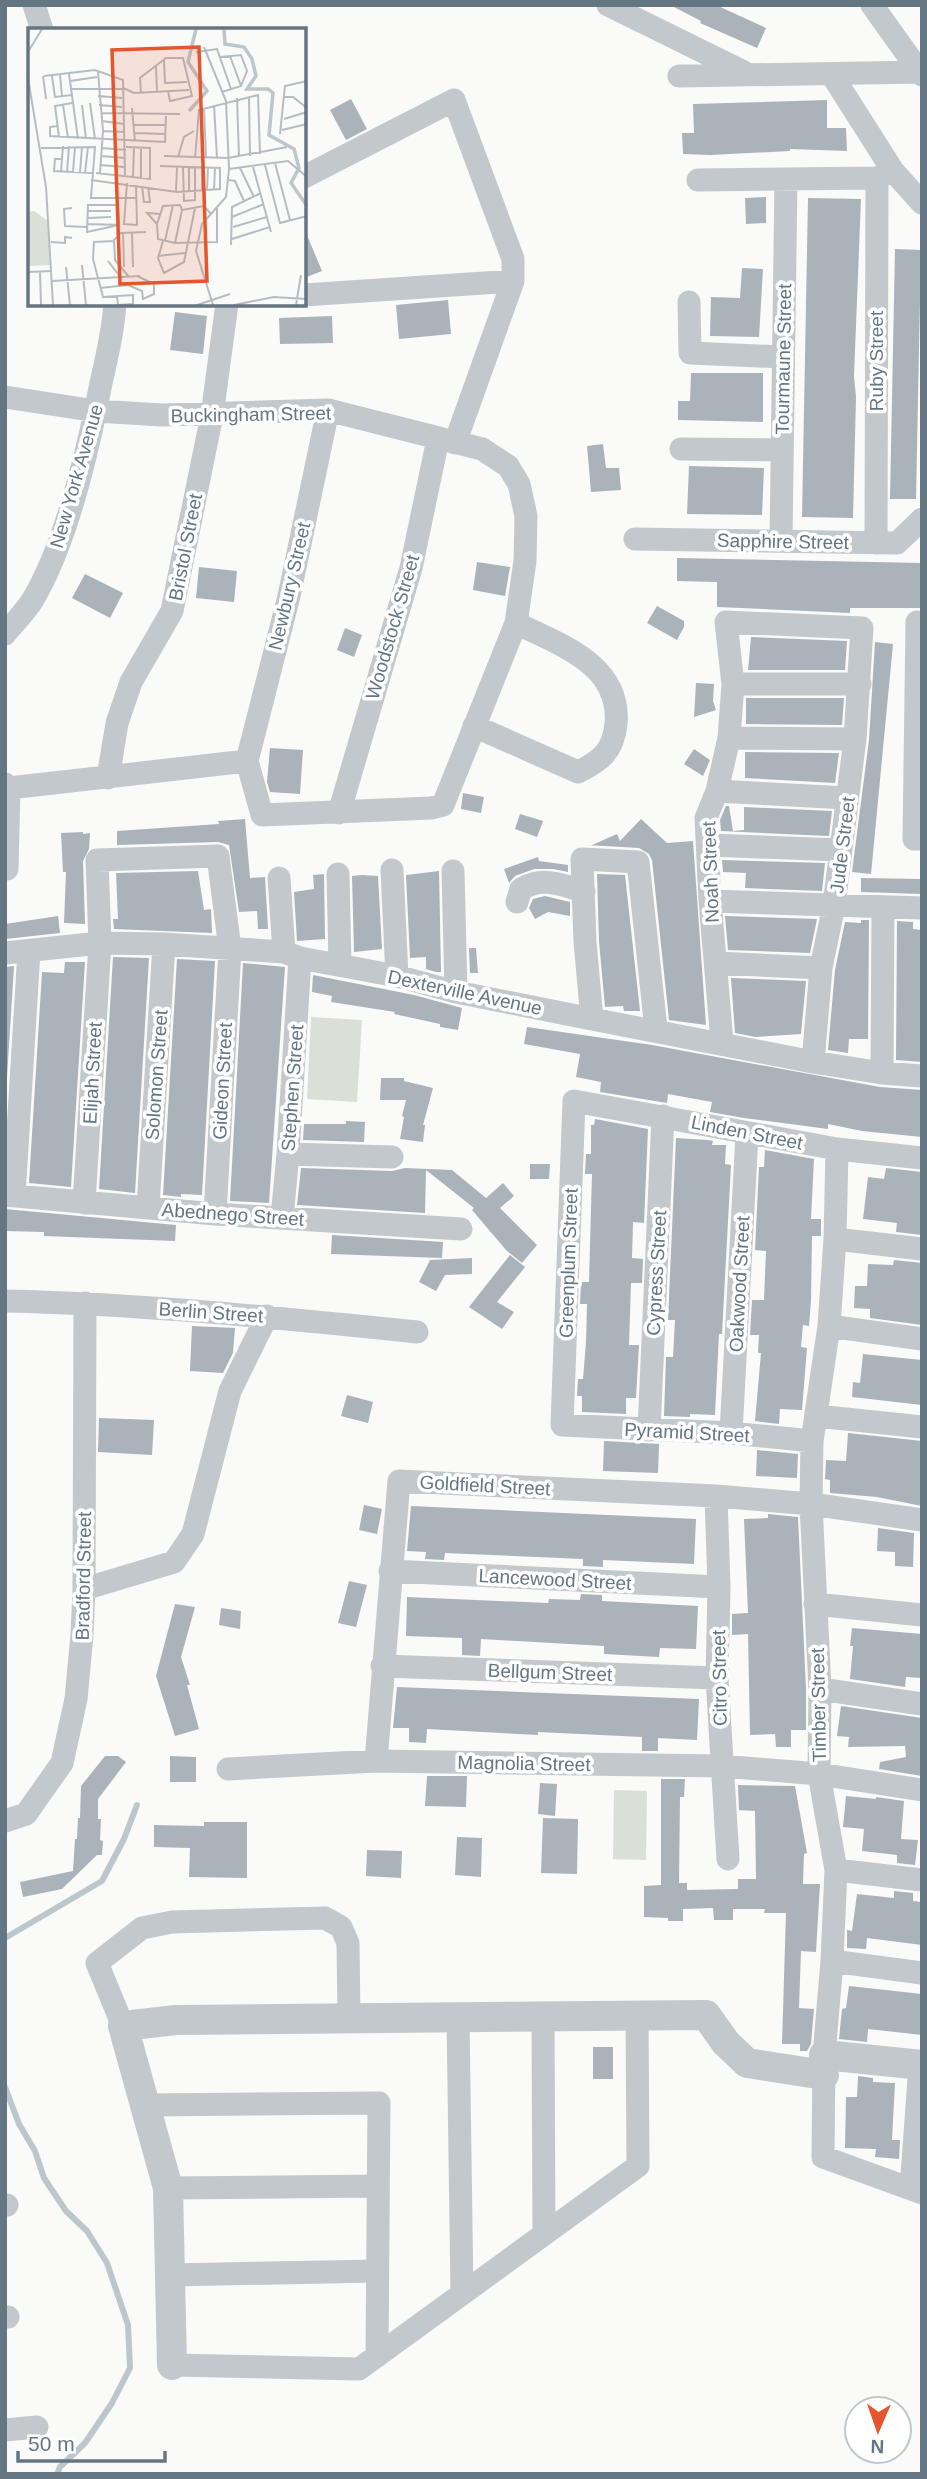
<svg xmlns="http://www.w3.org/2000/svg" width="927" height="2479" viewBox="0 0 927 2479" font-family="Arial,sans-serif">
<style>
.green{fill:#dadfd7}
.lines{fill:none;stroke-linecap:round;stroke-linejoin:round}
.stream{stroke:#bbc7cb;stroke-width:6}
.building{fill:#aab3b9}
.minor{stroke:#c3c8cc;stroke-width:23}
.tertiary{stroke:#c3c8cc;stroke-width:30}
.labels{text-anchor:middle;stroke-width:7;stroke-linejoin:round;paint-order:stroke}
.street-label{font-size:19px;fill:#657683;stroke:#fff}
.inset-river{fill:none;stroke:#bbc7cb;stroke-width:3.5}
.inset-road{fill:none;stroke:#b5bdc2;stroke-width:2}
.view{fill:#e4572e;fill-opacity:0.15;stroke:#e4572e;stroke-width:3.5}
.inset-edge{fill:none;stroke:#657683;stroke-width:3.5}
</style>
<rect width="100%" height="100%" fill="#fafaf8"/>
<path class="green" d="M311,1017L362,1020L357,1102L307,1099Z
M614,1790L647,1791L646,1860L613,1859Z"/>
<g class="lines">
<path class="stream" d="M5,1938L102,1881L124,1839L137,1805
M5,2087L19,2124L35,2151L44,2178L66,2211L87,2231L107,2263L128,2325L130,2368L112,2403L85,2443L60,2467L57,2474"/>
</g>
<path class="building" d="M670,5H716L766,28L757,48L700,23L701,21Z
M351,99L367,129L346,140L330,110Z
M827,100V128H846L847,151L790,149V151L710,155L683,154L682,133H694L693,104Z
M766,197V223L746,224L745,198Z
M808,198L861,199L854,376L856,397L853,518L802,517Z
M304,228L322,271L304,278Z
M895,249L921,250L916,499H890Z
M742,268L763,269L759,337L710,336L711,297L740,298Z
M448,300L451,334L399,339L396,305Z
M175,312L207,316L203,354L170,350Z
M332,316L333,343L280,344L279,318Z
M691,373H763V422L678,420V401H690Z
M603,444L606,468H619L621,490L591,492L587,446Z
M689,466L764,468L762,515L687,514Z
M677,558L922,563V608H850V613L717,607V582L677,581Z
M477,562L510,567L505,596L473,590Z
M199,567L237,571L234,602L196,598Z
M85,574L123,593L110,618L72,598Z
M657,606L684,621V627L677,640L647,623Z
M345,628L362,635L354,657L337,650Z
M751,637L847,641L845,670H748Z
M875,642L893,644L871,874L852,872L869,740Z
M696,683L714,684L713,701L716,710L694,717Z
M746,698H844L842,725L746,724Z
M270,748L303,750L300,794L270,792L267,782Z
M694,749L710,760L703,776L684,764Z
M745,752L839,753L835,783L745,778Z
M463,793L484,797L481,813L461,809Z
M726,806H729L733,831L744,830V807L832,811L829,836L721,831L720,820Z
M520,814L543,821L537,837L515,829Z
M245,819L250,878L265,877L268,929H258L257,911L239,912L229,845L218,842L117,845V831L219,824L218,821Z
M641,819L667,843L693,841L706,1025L669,1020L652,860L649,854L639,848L587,845H592L617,834L620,841Z
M83,832V834L90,833L89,849L83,861L85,924L64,923L66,872H63L61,833Z
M538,857L539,861L568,865V872L553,869H534L515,876L509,883L504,869Z
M722,860L825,863L822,891L745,888L746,873L723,872Z
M198,871L204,910L211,909L212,933L114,929L113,919H118L116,873Z
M439,871L441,972H436L426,969V957L410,958L406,875Z
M324,874L325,939L297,941L294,892L314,889L313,875Z
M597,874L625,875L640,1011H624L623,1006L605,1007L599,941Z
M362,875L378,876L382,949L354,952L352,876Z
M861,878L922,879V894L861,892Z
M545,896L570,902V916L548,912L535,919L529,908L533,899Z
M58,916L60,933L5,939V924Z
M725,916L817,919L810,953L728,950Z
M861,920H869L868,1039H849L848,1053L828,1050L835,970L845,922L861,923Z
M897,921L913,922V929L922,930V1062L896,1060Z
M469,948H476L478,973H470Z
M113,957L149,958L135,1193L99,1189Z
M177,959L215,961L202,1195L181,1194V1197L163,1195Z
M65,962H85L71,1187L29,1183L42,972L64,973Z
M243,963L285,967L269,1203L230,1201Z
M14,966L5,1110V967Z
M313,975L414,995L462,1008L458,1030L440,1027V1024L394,1014L395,1012L331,1002L332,996L312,992Z
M731,978L806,981L801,1034L756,1037L735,1033Z
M527,1027L652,1045L880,1087L922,1090V1137L862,1131L828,1124V1129L744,1118L710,1112L712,1102L668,1094L667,1103L600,1092L601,1082L576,1077L580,1054L524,1044Z
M381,1078H404V1081L433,1088L423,1125H425L423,1142L400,1139L404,1117L402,1116L406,1100H380Z
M595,1119L648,1129L644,1223L633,1222L632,1258L643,1259L642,1283H631L629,1345H639L636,1398H626V1414L582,1412V1396H577L578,1379H583L586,1342L587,1304H580L581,1282H589L592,1174H585L586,1154H591V1125H594Z
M346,1121L365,1122L364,1142L303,1140L304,1124H346Z
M676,1138L708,1140L713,1141L712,1145H726L725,1164L731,1165L722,1334H719L715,1415L690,1414V1417L664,1416L666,1357H673L675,1320H668Z
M765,1150L814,1159L811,1219H821V1236H812L811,1301L809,1326L803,1325L801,1347L807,1348L802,1410L780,1409L779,1424L755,1421L761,1353H758L759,1335H750L752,1300H764L766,1251L755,1250L759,1167H764Z
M530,1164H550L549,1179H530Z
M301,1168L392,1171L405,1168L452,1170L486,1198L503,1183L514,1196L500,1208L537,1245L522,1263L506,1250L472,1210L474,1208L426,1170L425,1213L297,1205Z
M886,1168L922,1172V1235L896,1232L897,1223L863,1219L868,1177L884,1179Z
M5,1209L176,1225L175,1241L44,1236V1232L5,1231Z
M332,1235L443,1242L442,1258L331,1254Z
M510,1255L525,1267L497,1302L514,1312L502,1329L469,1307Z
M472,1258V1274L445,1275L436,1291L419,1282L430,1260Z
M894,1260L922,1263V1325L870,1318V1309L854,1308L855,1286H867L868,1264L893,1265Z
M192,1326L235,1328L233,1353L223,1373L190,1371Z
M863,1354L922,1360V1405L852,1397L853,1382L860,1383Z
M347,1395L373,1402L368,1423L341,1416Z
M99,1418L154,1420L152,1455L98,1452Z
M848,1433L922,1441V1506L877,1497L830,1493V1480L825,1479L826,1460L846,1461Z
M604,1441L659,1444L658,1473L603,1471Z
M757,1450L798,1454L797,1478L756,1476Z
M364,1505L382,1509L377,1534L359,1530Z
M411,1506L696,1519L694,1564L603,1560V1567L583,1566V1559L445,1553L444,1560L425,1559L426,1552L407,1551Z
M768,1514L798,1517L806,1689V1730H791V1747H776L775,1734L750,1735L748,1634L732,1635V1614L748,1613L744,1519L768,1518Z
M878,1528L914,1533L913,1567L895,1566V1552L877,1551Z
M349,1581L367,1585L356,1627L338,1623Z
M581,1594L602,1595V1601L698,1606L696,1649L660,1648L659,1657L604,1654V1646L481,1639L480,1656L462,1655V1638L406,1636L407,1597L548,1603L549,1599L580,1600Z
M175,1604L195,1607L181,1657L190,1685H187L199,1729L175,1736L156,1676Z
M221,1608L241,1611L240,1629L219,1625Z
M852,1628L922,1634V1678L906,1677L905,1687L850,1679L853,1646H850Z
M397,1687L699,1699L697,1740L658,1738V1751H642V1737L538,1732V1735L427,1729L426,1743L409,1742V1728H393Z
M841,1706L922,1718V1776L879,1769L880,1762L906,1757L905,1746L848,1747L849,1737L837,1736Z
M105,1756H118L126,1762L98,1799V1819H101L100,1840L103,1841L102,1855H97L62,1889L23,1897L20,1882L73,1871L75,1839H77L78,1818H80L81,1786Z
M170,1756L196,1757V1782H170Z
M427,1776H467L466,1807L425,1806Z
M661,1779H685L684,1797H680L679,1883H687V1890L738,1889V1879H756L755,1811L739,1810L738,1785L795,1786L807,1853L804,1854L803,1884H820L816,1952L801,1951L799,2008L814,2009L811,2044L807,2051H800V2044H782L786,1913H764L765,1909H733V1920H714L713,1908L683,1909V1921H668V1918L644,1917V1886L661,1885Z
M540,1783L557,1784L555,1816L538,1814Z
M846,1796L876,1799V1797L904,1801L901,1839L918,1840L915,1865L897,1863V1855L862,1851L864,1829L843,1827Z
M543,1818L578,1819L577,1874L541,1873Z
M204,1822H247V1878L189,1877L190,1848L154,1847V1825L204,1826Z
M457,1837L482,1838L481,1877L455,1875Z
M367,1850L402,1851L401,1878L366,1876Z
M894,1891L913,1893V1901L922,1902V1945L867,1938L866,1949L847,1948V1930L852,1931L857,1894L894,1898Z
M849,1986L922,1994V2035L868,2029L867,2042L839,2039L842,2009L846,2008Z
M593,2047H613V2079H593Z
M858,2076L873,2078V2082L895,2083L892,2140H900L899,2159L875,2157L876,2149L845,2148L846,2097H857Z"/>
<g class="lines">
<path class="minor" d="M34,5L42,30
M608,5L744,72
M872,5L922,75
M832,75L893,171L922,203
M679,76L922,72
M304,177L454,100L513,259V281L455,443
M698,180L877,178L893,171
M304,295L513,281
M689,302L690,353L783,357
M5,397L96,411L162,415L328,410L482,449L508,466L519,484L526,516L525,561L516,623L443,805L431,808L262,815L247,761
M681,449L782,450
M635,539L897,543L922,519
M781,540L786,179
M876,543L877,178
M917,622L914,839H922
M5,634C14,623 24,613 32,601C67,543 88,450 101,383C107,357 113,331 115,304
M733,684H860
M474,726L578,772C602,760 613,751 616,724C621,664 560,645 516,623
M729,738L855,739
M247,761L289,596L328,410
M108,778L117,723L131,682L172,611L212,415L227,304
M5,784L9,788L247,761
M717,791L847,798
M339,813L411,568L438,439
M708,845L840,850
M7,869L9,788
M392,870L397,976
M453,871L456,992
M338,874L340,965
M279,878L284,952
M710,901L922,908
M517,902L521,889C544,876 560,885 584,891
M5,953L100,943L164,944L284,952L300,958L397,976L456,992L592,1019L813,1062L882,1073L922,1076
M716,963L821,968
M592,1019L585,942L582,859L638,862L656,1029
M722,1042L710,901L706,818L717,791L729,738L733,684L726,622L862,628L855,739L834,905L821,968L813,1062
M882,1073L883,907
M837,1149L835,1239L829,1326L812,1441L811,1504L820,1689L819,1774L836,1870L832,1961L824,2055L823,2157L922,2193
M288,1154L392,1157
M5,1195L215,1214L461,1229
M14,1196L29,951
M84,1203L100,943L97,860L218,856L230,949L215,1214
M148,1207L164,944
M282,1218L288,1154L300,958
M835,1239L922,1249
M5,1301C143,1304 280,1318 417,1332
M829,1326L922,1339
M817,1416L922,1427
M649,1430L663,1116
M731,1433L747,1134
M812,1441L731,1433L562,1425L574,1101L837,1149L922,1158
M716,1496L719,1587L717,1678L728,1859
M390,1571L719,1587
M84,1589L174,1562L193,1534L230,1391L267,1316
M815,1604L922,1615
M382,1666L717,1678
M820,1689L922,1704
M376,1761L399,1481L716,1496L811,1504L922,1520
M228,1769L376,1761L722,1766L819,1774L922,1790
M5,1821L26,1814L62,1763L76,1699L82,1635L84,1589L85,1303
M836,1870L922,1880
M832,1961L922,1973
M543,2016L544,2234
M458,2017L462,2294
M123,2026L97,1963L142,1928L172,1922L325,1918L341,1927L348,1943L349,2018
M145,2105L379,2103L377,2356
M168,2188L378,2186
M911,2189L920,2065
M5,2205H7
M170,2275L377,2271
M5,2317H8
M172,2365L359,2369L638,2166L637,2016
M5,2430L37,2427"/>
<path class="tertiary" d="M824,2055L922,2065
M172,2365L168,2188L123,2026L176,2020L706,2015L726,2043L747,2063L824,2075"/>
</g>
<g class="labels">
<g class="street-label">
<text transform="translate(783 359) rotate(-89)" y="7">Tourmaune Street</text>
<text transform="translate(876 361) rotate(-90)" y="7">Ruby Street</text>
<text transform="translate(251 414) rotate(-1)" y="7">Buckingham Street</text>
<text transform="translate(76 476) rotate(-74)" y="7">New York Avenue</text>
<text transform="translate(783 541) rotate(1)" y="7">Sapphire Street</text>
<text transform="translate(185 547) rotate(-79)" y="7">Bristol Street</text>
<text transform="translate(289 586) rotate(-77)" y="7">Newbury Street</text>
<text transform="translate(392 627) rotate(-74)" y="7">Woodstock Street</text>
<text transform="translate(842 845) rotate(-83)" y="7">Jude Street</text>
<text transform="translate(710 872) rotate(-92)" y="7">Noah Street</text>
<text transform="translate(465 992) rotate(12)" y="7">Dexterville Avenue</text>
<text transform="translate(92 1073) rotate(-87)" y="7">Elijah Street</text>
<text transform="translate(156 1075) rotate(-86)" y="7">Solomon Street</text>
<text transform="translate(222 1081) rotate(-87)" y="7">Gideon Street</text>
<text transform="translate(292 1088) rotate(-86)" y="7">Stephen Street</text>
<text transform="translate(747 1132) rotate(11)" y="7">Linden Street</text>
<text transform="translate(233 1214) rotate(4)" y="7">Abednego Street</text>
<text transform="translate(568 1263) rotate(-88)" y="7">Greenplum Street</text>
<text transform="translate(656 1273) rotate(-87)" y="7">Cypress Street</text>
<text transform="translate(739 1284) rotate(-87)" y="7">Oakwood Street</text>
<text transform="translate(211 1312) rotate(4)" y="7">Berlin Street</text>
<text transform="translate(687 1432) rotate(3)" y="7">Pyramid Street</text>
<text transform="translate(485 1485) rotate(3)" y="7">Goldfield Street</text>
<text transform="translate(83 1576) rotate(-89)" y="7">Bradford Street</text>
<text transform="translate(555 1579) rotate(3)" y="7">Lancewood Street</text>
<text transform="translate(550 1672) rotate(2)" y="7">Bellgum Street</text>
<text transform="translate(719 1678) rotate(-91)" y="7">Citro Street</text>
<text transform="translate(818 1705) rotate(-91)" y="7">Timber Street</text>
<text transform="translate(524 1763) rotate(1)" y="7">Magnolia Street</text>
</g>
</g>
<g transform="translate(28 28)">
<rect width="278" height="278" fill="#fafaf8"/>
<path d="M6,183L20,193L22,237L0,238V184Z" fill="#dadfd7"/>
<path class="inset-river" d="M196,1L197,16L216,19L224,31L228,48L219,61H240L245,65L241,107L266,121L271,140L263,155L279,178M161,83L179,63L160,34L168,1"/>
<path class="inset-road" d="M176,19L198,73L201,141L198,169L174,196L168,223L185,277M0,24L14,1M168,24L189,21L203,61M202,28L213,58M192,29L213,27L219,43L213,58L194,64M136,32L137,55L159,54M128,38L129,64M70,44L75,103L72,145M41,46L50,111M32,47L34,68M15,48L18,71M16,48L67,42L95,52L97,147M24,48L27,69L44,67M0,50L18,159L25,277M42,53L69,49M95,60L106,65L161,62M43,61H95M113,65L112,50L138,30H155L164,68L142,73L140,63M70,68L94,70M221,69L222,128M257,69H265L279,80M209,70L211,129M62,75L67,111M35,77L40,110M54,77L58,111M71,77L94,79M186,77L189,130M104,80L107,114M176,80L178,130M73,85L152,86M256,91L279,84M74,93L96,96M106,97H138M29,98L22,99V108L137,114L138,88M254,102L279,96M75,103L97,104M106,105L137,106M252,106L257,58L279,53M31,109L27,78L44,75M13,120L67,119L63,170H109M74,120L98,122M73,128L97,130M136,128L200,130L259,119M150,129L156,109L166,103M167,130L171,82L230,67L232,126M33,131H27L26,143L64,145M247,135L262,192M279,136V159M72,137L96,139M237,137L252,195L279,188M155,139L156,173L167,172V140M225,139L243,204M212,140L226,169M201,141L260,133L279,149M33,144L35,118M39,144L41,118M45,144L47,119M52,144L54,119M57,145L60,119M68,145L122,151V120L98,119M105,148L106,120M113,150V120M63,152L149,164L192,161V140L132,138M201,152L207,153L216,173M99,155L96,196L109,197L108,157M114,158L116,174H122L120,159M179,162L180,140M186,162L187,140M148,163L149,139M174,163V140M161,164V139M60,177H90L91,197L59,204ZM44,180L36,181L37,198L59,199M154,182L152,177L135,178L129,196L130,211L147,215L189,214V180M154,182L176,178L183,186M60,183H83M204,189L236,176M60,190L83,189M60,196L92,197M129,196L119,185L132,186M205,199L239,189M95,204L96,239M104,204L105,239M204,211L242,199M86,213L66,214L65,231L75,269L105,267M135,213L130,230L136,245L156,234L167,180M137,213L145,177M23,214L37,215V209L44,210M147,215L154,182M203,217L204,179L233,165M130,228L157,225M80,233L93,250M54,237L58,277M38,239L42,277M0,244L24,243M12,244L13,277M101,249L87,232L86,212L93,205L118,204M24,253L112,248M72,260L100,257L114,263L115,271L126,266V256L109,248M89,268L90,277L105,276V266M169,277L202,266M206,277L246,269L279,271M268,277L273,247"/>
<path class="view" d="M171,19L179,253L92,256L84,22Z"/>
<rect width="278" height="278" class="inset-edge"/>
</g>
<rect width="927" height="2479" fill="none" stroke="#657683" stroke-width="14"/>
<g transform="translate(878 2430) rotate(182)"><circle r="33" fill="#ffffff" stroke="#c1c8cd" stroke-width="2"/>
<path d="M0-5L12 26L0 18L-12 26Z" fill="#e4572e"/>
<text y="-10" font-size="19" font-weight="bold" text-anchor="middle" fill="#657683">N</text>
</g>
<path d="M18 2451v10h147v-10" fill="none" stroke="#657683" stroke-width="3.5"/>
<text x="28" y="2451" font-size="21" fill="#657683" stroke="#ffffff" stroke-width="5" paint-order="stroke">50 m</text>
</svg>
